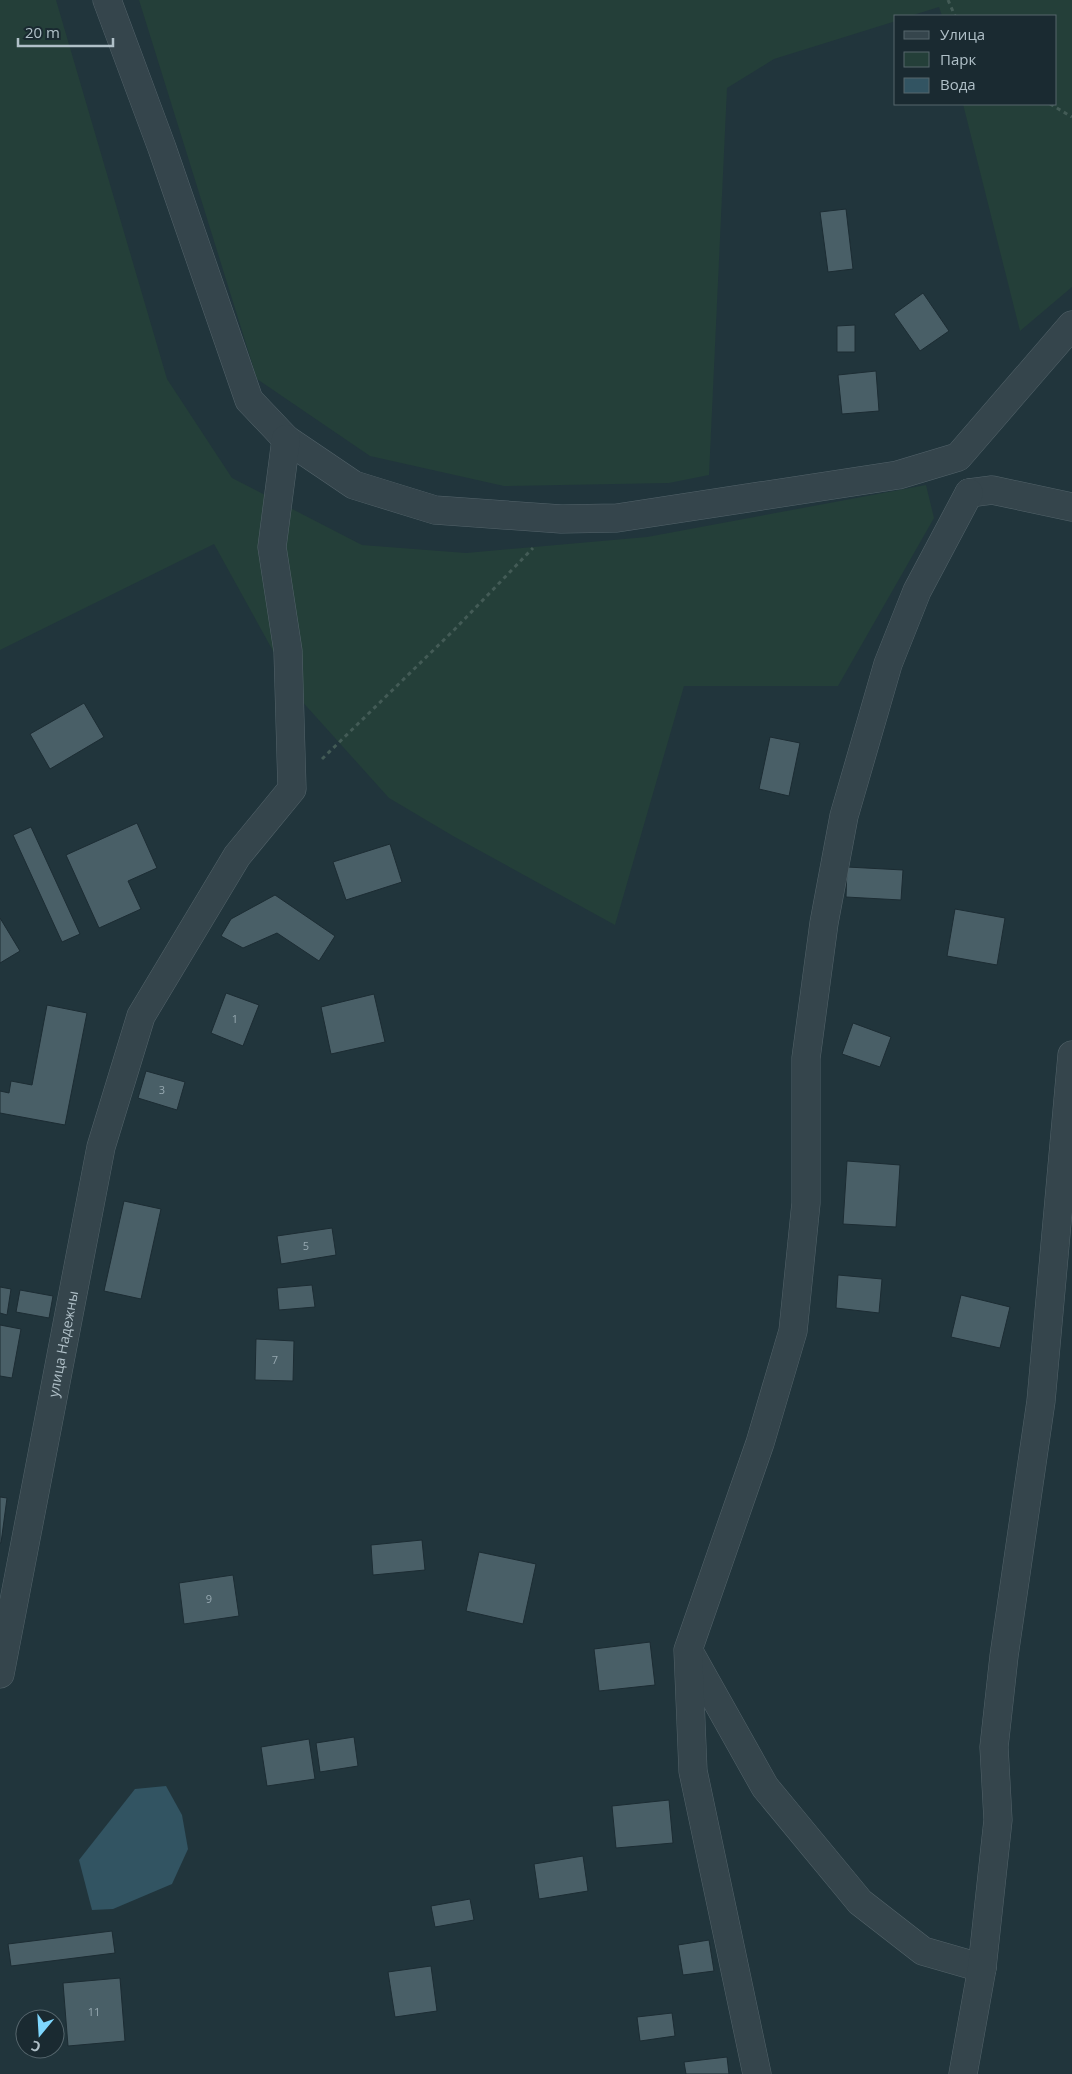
<svg xmlns="http://www.w3.org/2000/svg" width="1072" height="2074" viewBox="0 0 1072 2074" font-family="'Open Sans',sans-serif">
<style>
.green{fill:#243f39}
.water{fill:#325462}
.building{fill:#495f67;stroke:#1c2c33}
.lines{fill:none;stroke-linecap:round;stroke-linejoin:round}
.minor-casing{stroke:#53636a;stroke-width:29}
.path{stroke:#435b56;stroke-width:3;stroke-dasharray:4 4;stroke-linecap:butt}
.minor{stroke:#35454c;stroke-width:28}
.labels{text-anchor:middle;stroke-width:4.5;stroke-linejoin:round;paint-order:stroke}
.number-label{font-size:11px;fill:#96a8b0}
.street-label{font-size:14px;fill:#b0c0c8;stroke:#1a2a31}
</style>
<rect width="100%" height="100%" fill="#21353c"/>
<path class="green" d="M0,0H56L167,379L232,478L362,545L466,553L647,537L926,485L934,518L838,686H684L615,925L453,836L389,798L299,698L214,544L0,650Z
M139,0H1072V287L1020,331L963,104H1056V16H942L939,7L910,16H896V21L774,59L727,88L709,475L669,483L504,486L370,456L257,379Z"/>
<path class="water" d="M166,1786L182,1815L188,1849L172,1884L113,1909L92,1910L79,1860L135,1789Z"/>
<path class="building" d="M846,209L853,269L828,272L820,212Z
M923,293L949,331L920,351L894,314Z
M855,325V352H837V326Z
M876,371L879,411L842,414L838,375Z
M84,703L104,737L50,769L30,734Z
M770,737L800,743L789,796L759,789Z
M137,823L157,868L128,881L141,909L99,928L66,855Z
M31,827L80,934L62,942L13,835Z
M390,844L402,882L346,900L333,862Z
M847,867L903,870L901,900L846,897Z
M275,895L335,936L319,961L277,933L243,948L221,936L231,919Z
M955,909L1005,918L997,965L947,956Z
M0,918L20,951L0,963Z
M226,993L259,1005L243,1046L211,1033Z
M374,994L385,1042L331,1054L321,1007Z
M47,1005L87,1013L65,1125L0,1113V1091L9,1093L11,1081L32,1085Z
M853,1023L891,1037L880,1067L842,1054Z
M146,1071L185,1082L177,1110L138,1098Z
M847,1161L900,1165L896,1227L843,1224Z
M124,1201L161,1209L141,1299L104,1291Z
M332,1228L336,1255L281,1264L277,1236Z
M838,1275L882,1279L879,1313L836,1308Z
M312,1285L315,1307L279,1310L277,1288Z
M0,1287L11,1289L7,1315L0,1313Z
M20,1290L53,1296L49,1318L16,1312Z
M961,1295L1010,1307L1000,1348L951,1337Z
M0,1325L21,1329L12,1378L0,1376Z
M256,1339L294,1341L293,1381L255,1380Z
M0,1497L7,1498L1,1543H0Z
M422,1540L425,1570L373,1575L371,1545Z
M479,1552L536,1564L523,1624L466,1611Z
M233,1575L239,1616L184,1624L179,1583Z
M650,1642L655,1685L599,1691L594,1649Z
M354,1737L358,1766L320,1772L316,1743Z
M309,1739L315,1779L267,1786L261,1747Z
M669,1800L673,1843L616,1848L612,1806Z
M583,1856L588,1891L539,1899L534,1864Z
M470,1899L474,1920L435,1927L431,1906Z
M112,1931L115,1953L11,1966L8,1944Z
M709,1940L714,1971L683,1975L678,1945Z
M431,1966L437,2011L395,2017L388,1972Z
M120,1978L125,2041L68,2046L63,1983Z
M672,2013L675,2036L640,2041L637,2017Z
M727,2057L729,2074H686L684,2062Z"/>
<g class="lines">
<g class="minor-casing">
<g id="minor">
<path d="M107,0L162,148L249,400L286,439L354,485L435,510L561,519L617,518L898,475L958,457L1072,325"/>
<path d="M969,493L992,490L1072,507"/>
<path d="M691,1655L765,1787L860,1902L923,1951L982,1968"/>
<path id="s1" d="M0,1674L101,1147L141,1016L237,856L292,789L288,651L272,547L286,439"/>
<path d="M757,2074L693,1771L688,1650L760,1443L793,1331L806,1203V1058L824,923L844,816L888,664L917,591L969,493"/>
<path d="M963,2074L982,1968L998,1820L994,1747L1004,1656L1041,1401L1072,1055"/>
</g>
</g>
<path class="path" d="M948,0L955,16
M1050,104L1072,117
M322,759L455,629L533,548"/>
<use href="#minor" class="minor"/>
</g>
<g class="labels">
<g class="number-label">
<text x="235" y="1023">1</text>
<text x="162" y="1094">3</text>
<text x="306" y="1250">5</text>
<text x="275" y="1364">7</text>
<text x="209" y="1603">9</text>
<text x="94" y="2016">11</text>
</g>
<g class="street-label">
<text dy="5" stroke="none"><textPath href="#s1" startOffset="336">улица Надежны</textPath></text>
</g>
</g>
<rect x="894" y="15" width="162" height="90" fill="#1a2a31" stroke="#56666d"/>
<rect x="904" y="31" width="25" height="8" fill="#35454c" stroke="#56666d"/>
<text x="940" y="40" font-size="15" fill="#b0c0c8">Улица</text>
<rect x="904" y="52" width="25" height="15" fill="#243f39" stroke="#56666d"/>
<text x="940" y="65" font-size="15" fill="#b0c0c8">Парк</text>
<rect x="904" y="78" width="25" height="15" fill="#325462" stroke="#56666d"/>
<text x="940" y="90" font-size="15" fill="#b0c0c8">Вода</text>
<g transform="translate(40 2034) rotate(198)"><circle r="24" fill="#1a2a31" stroke="#56666d"/>
<path d="M0-4L9 19L0 12L-9 19Z" fill="#7fd7fe"/>
<text y="-8" font-size="14" font-weight="bold" text-anchor="middle" fill="#b0c0c8">С</text>
</g>
<path d="M18 38v8h95v-8" fill="none" stroke="#b0c0c8" stroke-width="2.5"/>
<text x="25" y="38" font-size="15" fill="#b0c0c8" stroke="#1a2a31" stroke-width="4" paint-order="stroke">20 m</text>
</svg>
